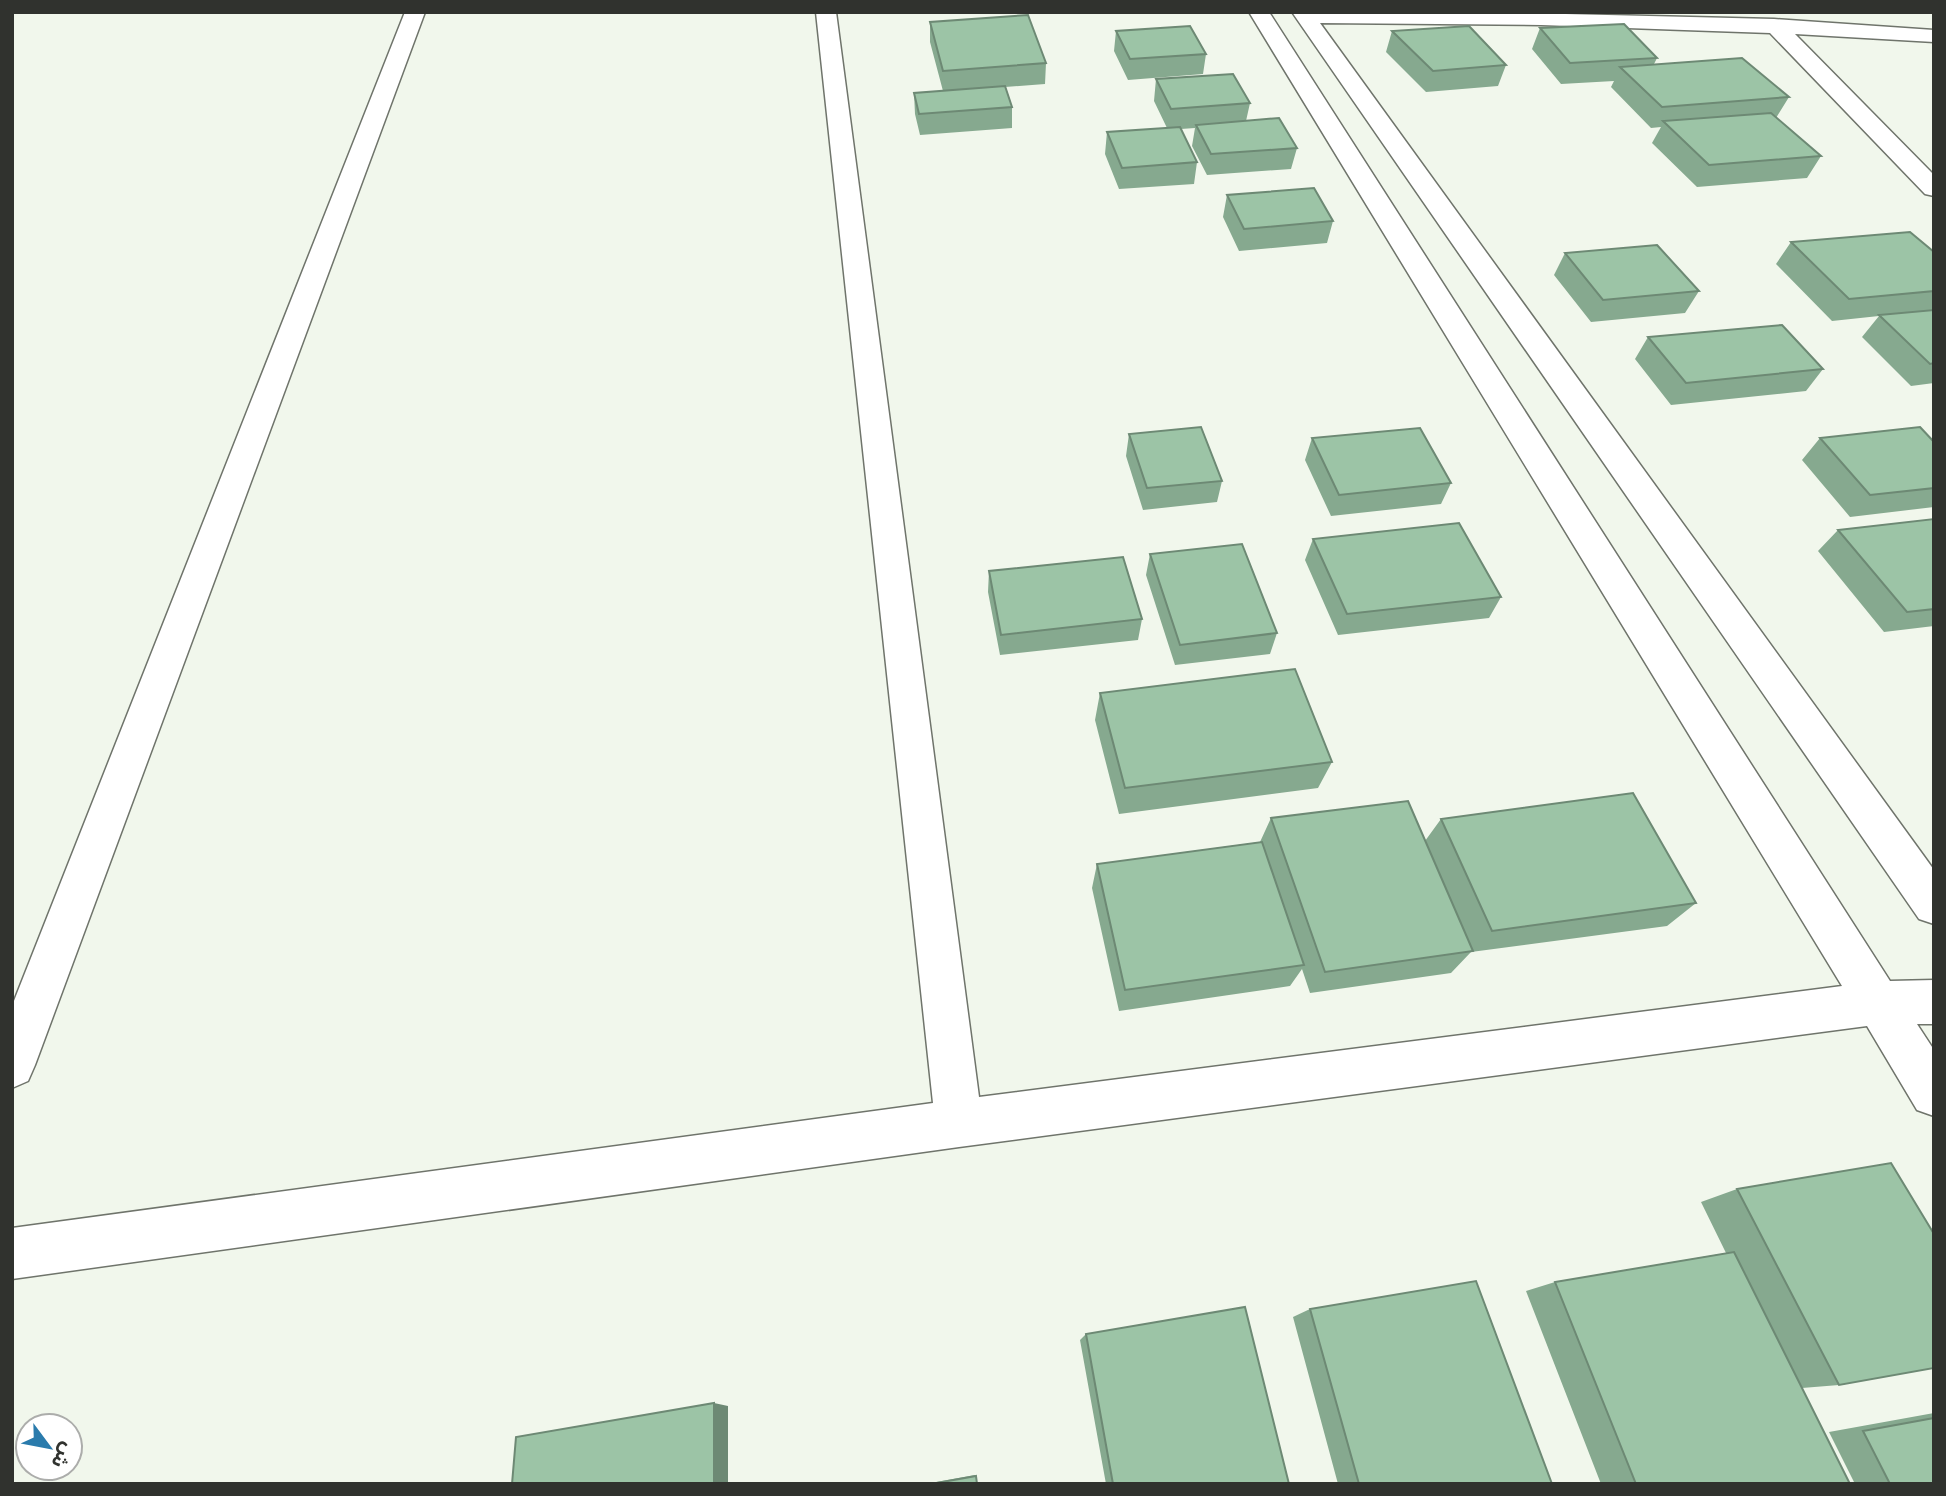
<svg xmlns="http://www.w3.org/2000/svg" width="1946" height="1496" viewBox="0 0 1946 1496" font-family="'Exo 2','Noto Sans Arabic',sans-serif">
<style>
.lines{fill:none;stroke-linecap:round;stroke-linejoin:round}
.minor-casing{stroke:#6f746b;stroke-width:3}
.minor{fill:#fff;fill-rule:evenodd}
.wall{fill:#86a98f}
.shaded-wall{fill:#6d8974}
.building{fill:#9cc4a6;stroke:#6d8974;stroke-width:2}
</style>
<rect width="100%" height="100%" fill="#f1f7ec"/>
<g class="lines">
<g class="minor-casing">
<path id="minor" d="M405,12H425L35,1065L28,1081L12,1088V1006Z
M816,12H836L979,1097L1842,986L1249,12H1269L1890,981L1934,980V1024H1917L1934,1050V1116L1917,1110L1867,1026L959,1147L12,1279V1228L933,1103Z
M1292,12H1486L1774,19L1934,30V42L1795,34L1934,175V196L1925,194L1770,33L1541,25L1320,23L1934,870V924L1919,919Z"/>
</g>
<use href="#minor" class="minor"/>
</g>
<path class="wall" d="M930,22L1046,63L1045,84L1005,87L1012,107V128L920,135L915,114L914,93L943,91L930,42Z
M1540,28L1657,58L1654,64L1789,97L1776,118L1821,156L1807,178L1697,187L1652,143L1661,127L1651,128L1611,87L1614,81L1561,84L1532,49Z
M1116,31L1206,54L1203,74L1128,80L1114,51Z
M1392,31L1506,65L1498,86L1426,92L1386,52Z
M1156,79L1250,103L1246,121L1297,148L1291,169L1207,175L1192,146L1195,128L1181,129L1197,162L1194,184L1119,189L1105,154L1107,132L1167,128L1154,101Z
M1227,195L1333,221L1327,243L1239,251L1223,217Z
M1791,242L1934,252V383L1911,386L1862,337L1879,316L1832,321L1776,264Z
M1565,253L1699,291L1685,313L1591,322L1554,275Z
M1648,337L1823,369L1806,391L1671,405L1635,359Z
M1129,434L1222,481L1217,502L1143,510L1126,456Z
M1312,438L1451,483L1441,504L1331,516L1305,460Z
M1820,438L1934,442V507L1850,517L1802,460Z
M1934,519V626L1884,632L1818,551L1838,530Z
M1313,539L1501,597L1489,618L1338,635L1305,560Z
M1150,554L1277,633L1270,654L1175,665L1146,575Z
M989,571L1142,619L1138,640L1000,655L988,592Z
M1100,693L1332,762L1318,788L1119,814L1095,720Z
M1271,818L1425,841L1441,819L1696,903L1667,926L1471,952L1451,973L1310,993L1302,969L1290,986L1119,1011L1092,888L1097,864L1260,842Z
M1737,1189L1839,1385L1802,1388L1850,1484H1601L1526,1291L1555,1282L1726,1253L1701,1202Z
M1310,1309L1552,1484H1338L1293,1317Z
M1086,1334L1289,1484H1106L1080,1340Z
M1934,1413V1484H1855L1829,1432Z
M975,1475L977,1484H925Z"/>
<path class="shaded-wall" d="M714,1403L728,1406V1484H714Z"/>
<path class="building" d="M1028,15L1046,63L943,71L930,22Z
M1624,24L1657,58L1570,63L1540,28Z
M1190,26L1206,54L1130,59L1116,31Z
M1469,26L1506,65L1433,71L1392,31Z
M1742,58L1789,97L1662,107L1620,67Z
M1233,74L1250,103L1171,109L1156,79Z
M1005,86L1012,107L919,114L914,93Z
M1771,113L1821,156L1709,165L1663,121Z
M1279,118L1297,148L1211,154L1196,125Z
M1180,127L1197,162L1122,168L1107,132Z
M1314,188L1333,221L1244,229L1227,195Z
M1910,232L1934,252V291L1849,299L1791,242Z
M1657,245L1699,291L1603,300L1565,253Z
M1934,310V363L1930,364L1879,315Z
M1782,325L1823,369L1686,383L1648,337Z
M1201,427L1222,481L1147,488L1129,434Z
M1920,427L1934,442V488L1870,495L1820,438Z
M1420,428L1451,483L1339,495L1312,438Z
M1934,519V609L1907,612L1838,530Z
M1459,523L1501,597L1347,614L1313,539Z
M1242,544L1277,633L1180,645L1150,554Z
M1123,557L1142,619L1001,635L989,571Z
M1295,669L1332,762L1125,788L1100,693Z
M1633,793L1696,903L1492,931L1441,819Z
M1408,801L1473,951L1325,972L1271,818Z
M1262,842L1304,965L1125,990L1097,864Z
M1891,1163L1934,1234V1368L1839,1385L1737,1189Z
M1734,1252L1850,1484H1636L1555,1282Z
M1476,1281L1552,1484H1359L1310,1309Z
M1245,1307L1289,1484H1113L1086,1334Z
M714,1403V1484H512L516,1437Z
M1934,1418V1484H1890L1863,1431Z
M976,1476L977,1484H931Z"/>
<rect width="1946" height="1496" fill="none" stroke="#30322e" stroke-width="28"/>
<g transform="translate(49 1447) rotate(122)"><circle r="33" fill="#ffffff" stroke="#acadab" stroke-width="2"/>
<path d="M0-5L12 26L0 18L-12 26Z" fill="#2a7bac"/>
<text y="-10" font-size="19" font-weight="bold" text-anchor="middle" fill="#30322e">ش</text>
</g>
</svg>
